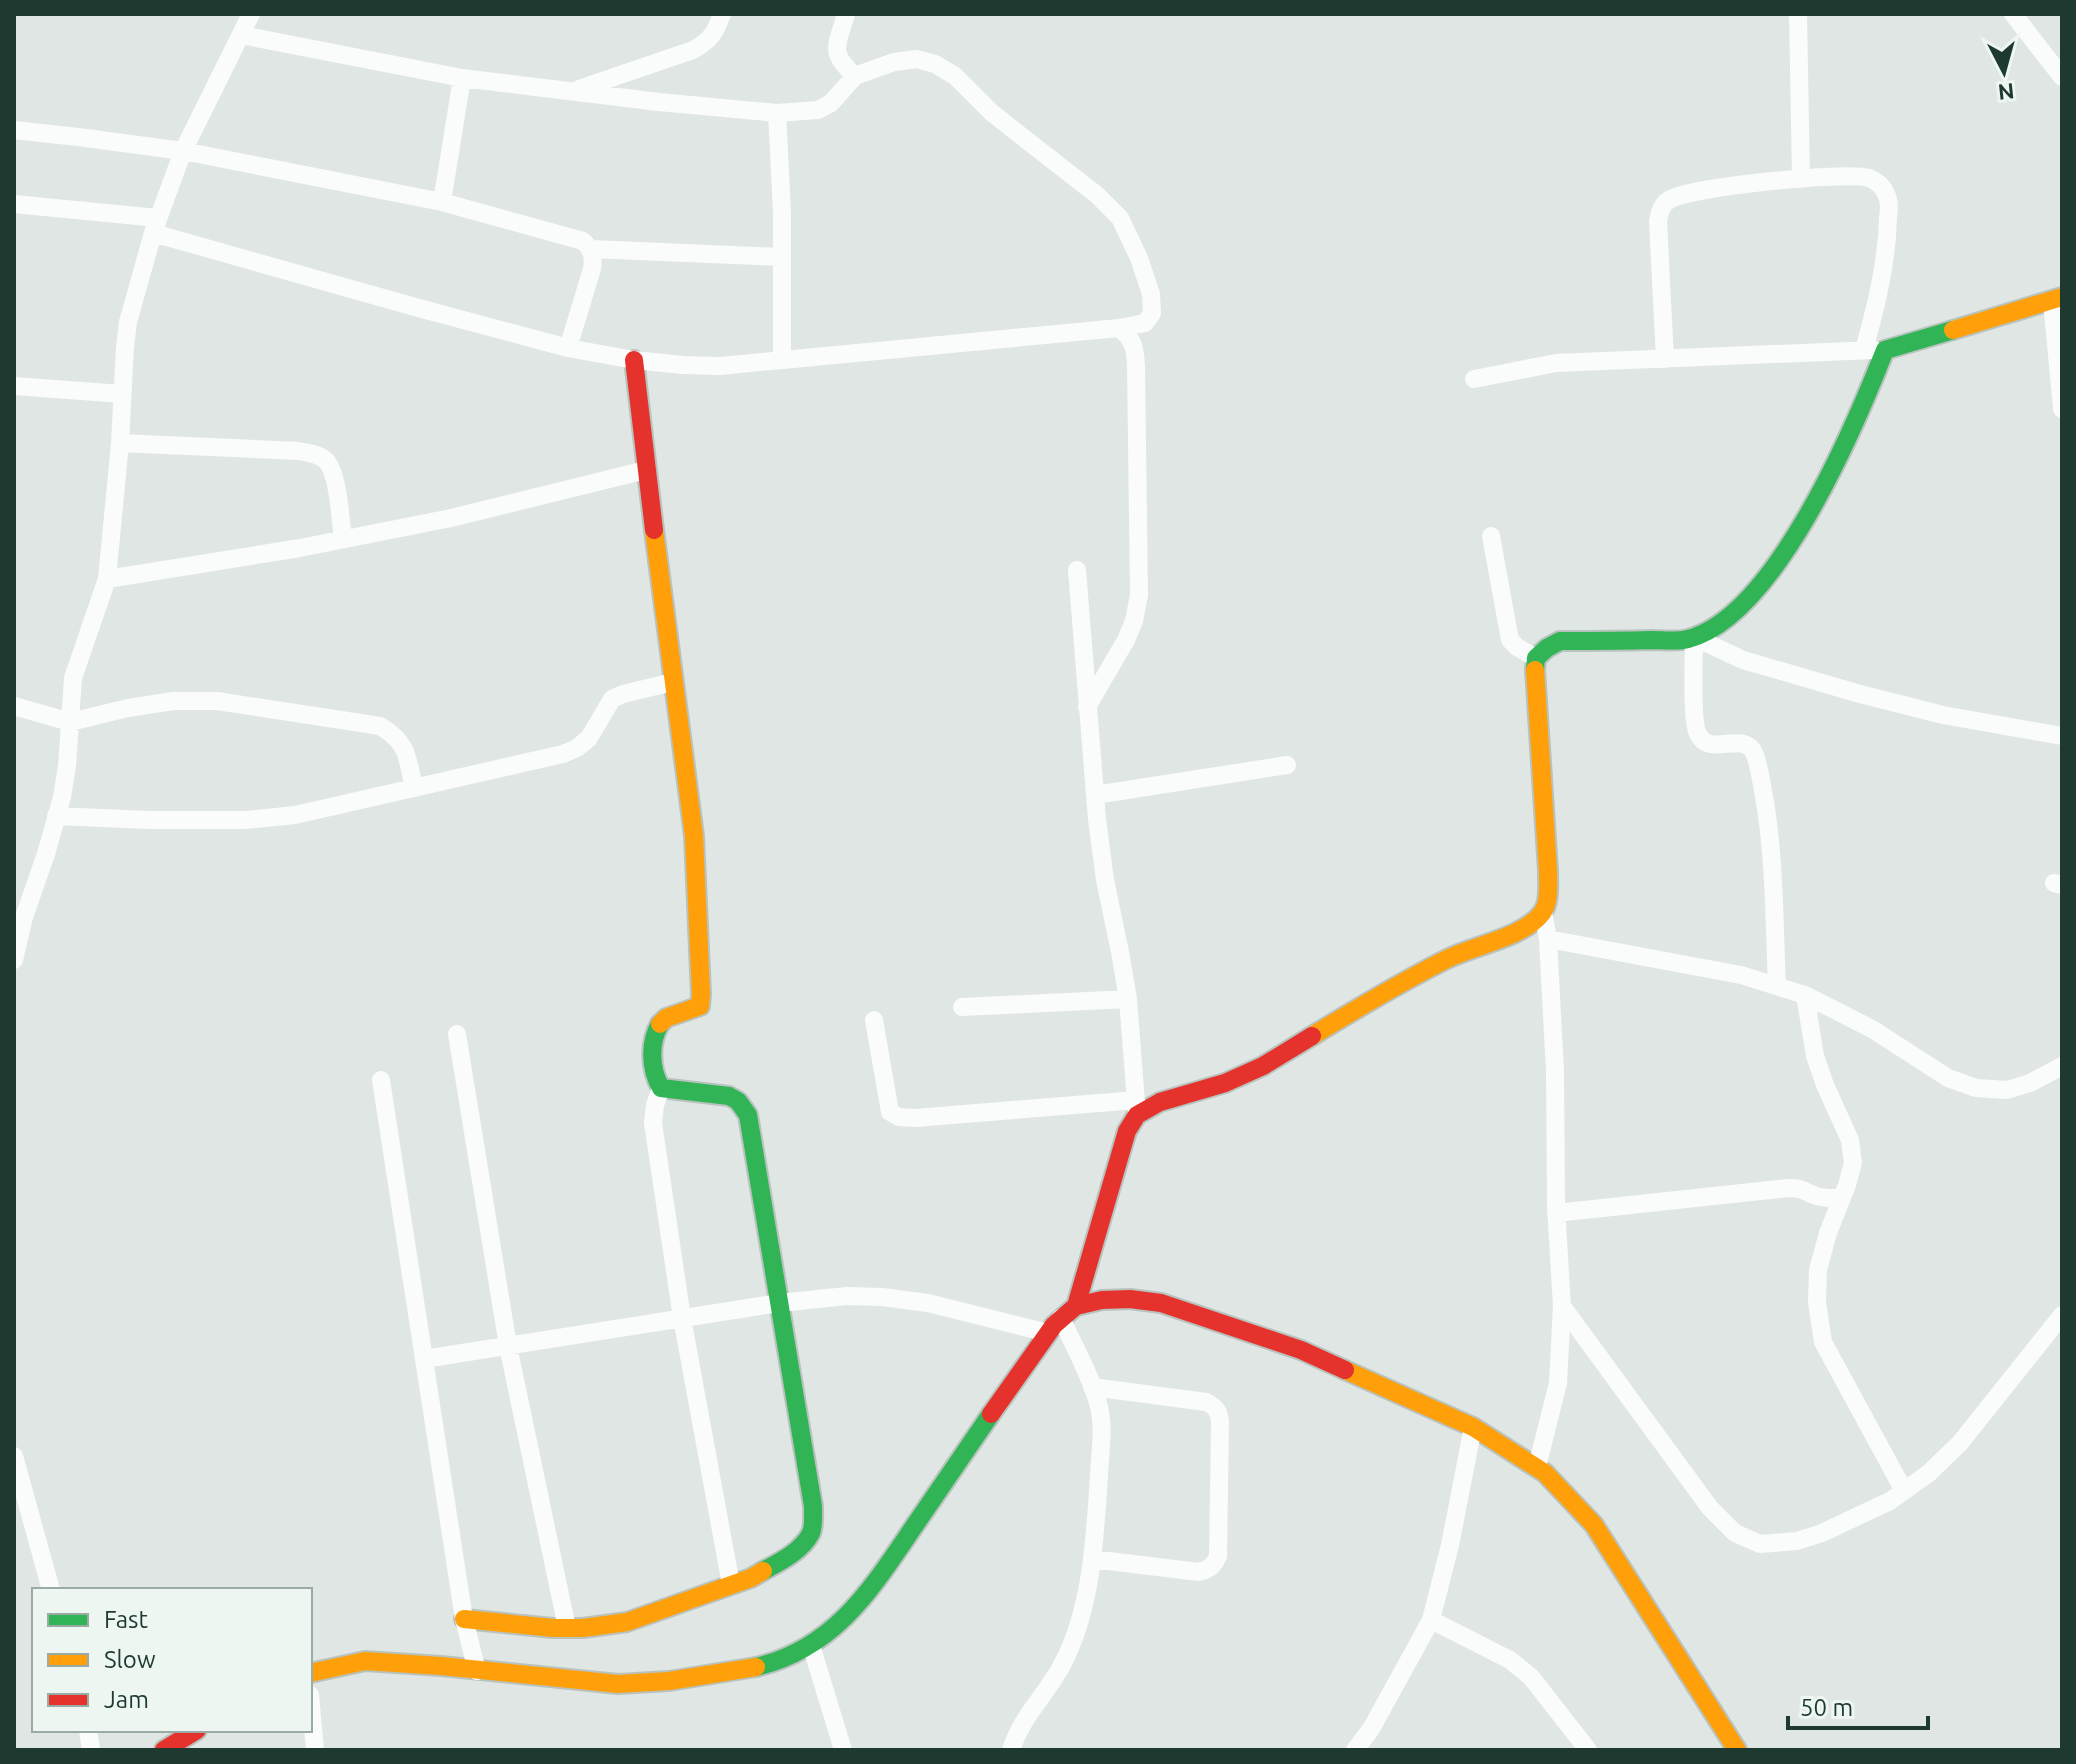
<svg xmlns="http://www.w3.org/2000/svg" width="2076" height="1764" viewBox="0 0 2076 1764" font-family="Ubuntu,sans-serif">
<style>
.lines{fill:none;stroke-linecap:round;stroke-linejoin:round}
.fast-casing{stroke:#b9c3be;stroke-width:22}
.slow-casing{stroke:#b9c3be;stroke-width:22}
.jam-casing{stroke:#b9c3be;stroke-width:22}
.street{stroke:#fafbfb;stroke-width:18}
.fast{stroke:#30b455;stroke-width:18}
.slow{stroke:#ff9f0a;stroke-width:18}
.jam{stroke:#e5322d;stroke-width:18}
</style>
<rect width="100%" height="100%" fill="#e0e6e3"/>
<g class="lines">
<g class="fast-casing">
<path id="fast" d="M1535,670L1536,658L1547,648L1560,641C1590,641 1621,641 1651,640C1663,640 1677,642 1688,639C1775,616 1854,429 1885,350L1953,330
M660,1024C649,1043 650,1069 661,1088L729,1096L738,1101L748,1115L813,1506C813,1514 814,1526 811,1533C802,1551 780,1562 763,1571
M756,1667C836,1648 872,1588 915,1525C940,1488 966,1451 991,1414"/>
</g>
<g class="slow-casing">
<path id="slow" d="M1953,330L2062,297
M654,530L694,836L701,994L700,1006L666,1018L660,1024
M1312,1036C1356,1009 1401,982 1447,959C1475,945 1523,938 1542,913C1550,902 1548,885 1548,871L1535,670
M1345,1370L1473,1427L1545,1473L1594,1525L1737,1750
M464,1619L553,1628H583L627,1622L751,1578L763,1571
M310,1673L365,1661L441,1666L618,1684L669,1681L756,1667"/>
</g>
<g class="jam-casing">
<path id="jam" d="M634,360L654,530
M1076,1306L1127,1131L1137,1115L1160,1102L1225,1083L1263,1066L1312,1036
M991,1414L1054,1325L1076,1306L1102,1300L1130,1299L1161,1303L1301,1350L1345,1370
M164,1750L197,1730"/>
</g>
<path class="street" d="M846,14C837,47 828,51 855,76
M1798,14L1801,179
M2013,14L2062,77
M241,35L462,78L659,102L777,113L782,211V360
M579,89L693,50C711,40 715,33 722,14
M777,113L818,110L831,103L855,76L894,62L917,59L935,64L955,76L991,112L1020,135L1097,195L1120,218L1139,258L1151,294L1152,313L1145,323L1119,328
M14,130L78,137L183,151L442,202L583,241C592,250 594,256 592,269L568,348
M442,202L462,78
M14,204L158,218
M153,233L415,307L568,348L634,360L683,365L720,366L1119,328C1134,340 1135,347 1136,366L1139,595L1134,621L1126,640L1087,707
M591,249L782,257
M2052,301L2062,409
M1665,359L1658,221C1660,212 1661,205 1669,200C1689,187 1845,171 1869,178C1877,181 1883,186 1886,194C1890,201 1889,210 1888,218C1887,263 1876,306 1864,350
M1474,379L1556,363L1874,350
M14,386L122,394
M120,443L298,451C309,453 321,454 328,463C339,479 340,519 343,539
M1491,536L1510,640L1517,647L1536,658
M1077,570L1097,819L1105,880L1120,952L1128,999L1137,1115
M107,579L300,548L451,518L646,470
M14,706L70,722L128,708L173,701H217L380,726C409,743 407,758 414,788
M1095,795L1287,765
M56,816L149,820H246L295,815L563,754L577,748L589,738L612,699L623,694L673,682
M2054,883L2062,885
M1543,912L1548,939L1741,975L1805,995L1872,1029L1948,1078L1976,1088L2007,1090L2030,1083L2062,1066
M14,960L24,917L46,854L62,797L67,766L73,678L107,579L120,443L125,347L128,322L153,233L183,151L251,14
M1777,986C1774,921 1775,855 1763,791C1761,779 1759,766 1755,755C1745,728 1710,759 1698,734C1691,722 1694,654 1694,637L1743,660L1860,694L1943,715L2062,736
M1805,995L1815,1056L1825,1085L1850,1140L1853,1163L1847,1185L1828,1233L1818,1270L1817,1302L1823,1342L1904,1491
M962,1007L1128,999
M874,1020L890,1112L899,1117L915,1118L1136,1100
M457,1034L508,1346L567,1628
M381,1080L464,1619L477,1671
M661,1088L655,1105L653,1123L682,1318L731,1585
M1556,1213L1788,1188C1802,1188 1803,1191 1814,1195C1822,1199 1833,1198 1842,1198
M1562,1306L1710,1508L1735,1533L1760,1544L1797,1541L1822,1533L1890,1501L1929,1473L1960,1443L2062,1315
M424,1359L779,1303L847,1296L882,1297L928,1303L1048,1333
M14,1456L51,1590
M1537,1467L1558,1383L1562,1306L1556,1207L1555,1072L1548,939
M1092,1559L1199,1572C1209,1569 1214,1566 1218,1556L1220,1422C1219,1411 1216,1407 1206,1402L1092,1387
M1431,1620L1510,1660L1531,1677L1588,1750
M811,1645L843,1750
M310,1695L315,1750
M88,1730L91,1750
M1011,1750C1023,1713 1048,1694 1064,1661C1092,1606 1095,1536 1099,1476C1100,1452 1105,1426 1098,1403C1090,1374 1074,1346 1061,1318
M1355,1750L1371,1729L1431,1620L1450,1545L1473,1427"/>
<use href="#fast" class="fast"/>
<use href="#slow" class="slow"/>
<use href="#jam" class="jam"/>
</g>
<rect width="2076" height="1764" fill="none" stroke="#1e3930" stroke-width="32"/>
<rect x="32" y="1588" width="280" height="144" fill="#edf6f1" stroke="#9aaaa4" stroke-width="2"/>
<rect x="48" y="1614" width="40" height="12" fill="#30b455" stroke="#9aaaa4" stroke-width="2"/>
<text x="104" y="1628" font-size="24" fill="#1e3930">Fast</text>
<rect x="48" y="1654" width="40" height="12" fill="#ff9f0a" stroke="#9aaaa4" stroke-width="2"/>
<text x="104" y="1668" font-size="24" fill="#1e3930">Slow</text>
<rect x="48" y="1694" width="40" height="12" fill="#e5322d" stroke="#9aaaa4" stroke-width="2"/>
<text x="104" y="1708" font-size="24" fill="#1e3930">Jam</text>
<g transform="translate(2004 72) rotate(174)" stroke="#edf6f1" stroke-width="6" paint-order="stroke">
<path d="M0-6L14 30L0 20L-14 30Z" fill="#1e3930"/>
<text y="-12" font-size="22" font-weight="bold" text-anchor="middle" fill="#1e3930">N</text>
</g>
<path d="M1788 1716v12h140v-12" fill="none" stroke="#1e3930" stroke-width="4"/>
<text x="1800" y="1716" font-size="24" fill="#1e3930" stroke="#edf6f1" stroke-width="6" paint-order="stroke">50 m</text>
</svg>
